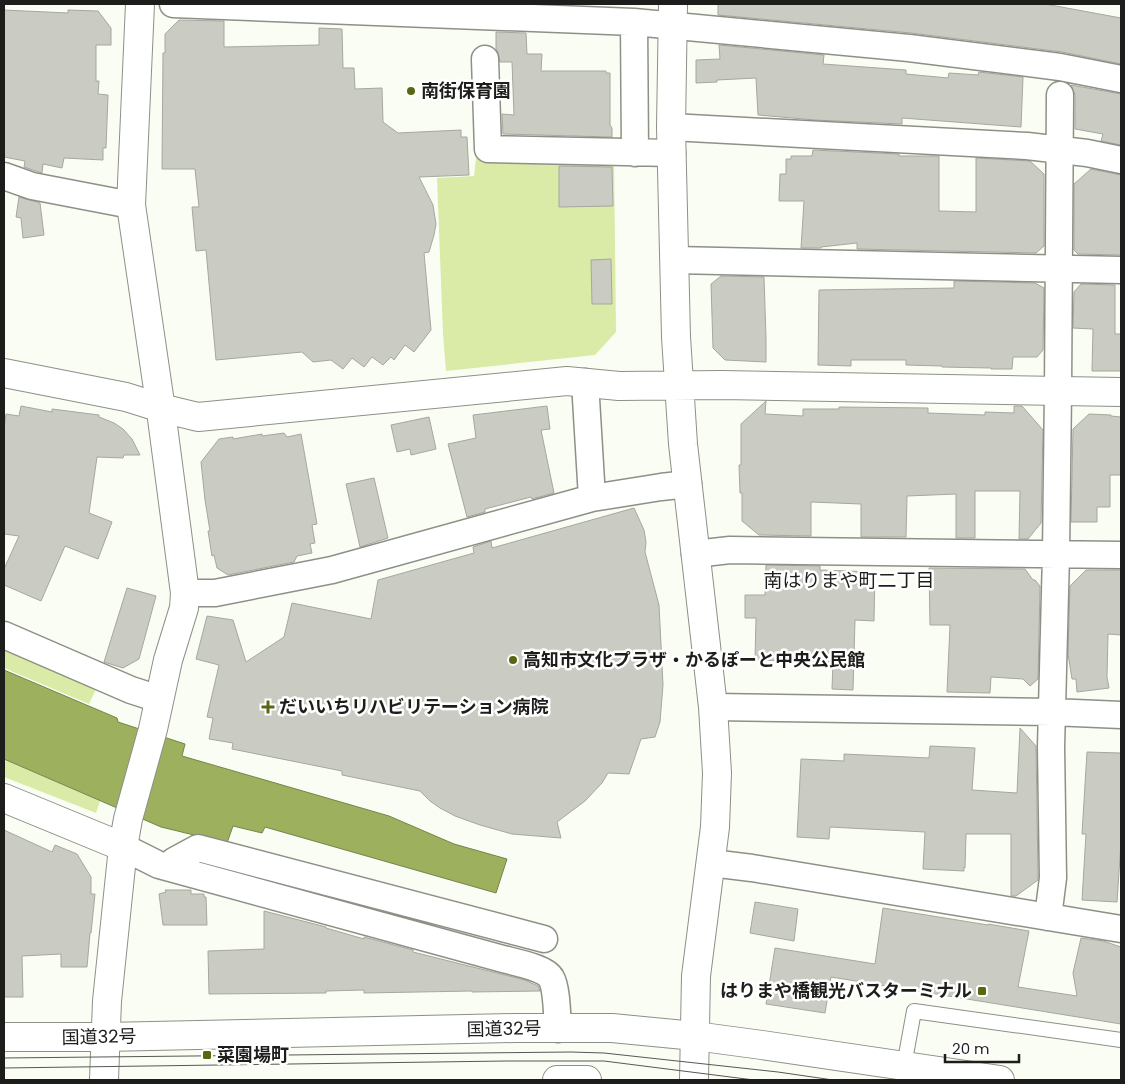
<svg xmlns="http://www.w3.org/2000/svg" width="1125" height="1084" viewBox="0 0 1125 1084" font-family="Poppins,'Noto Sans JP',sans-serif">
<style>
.green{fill:#d9eba6}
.water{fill:#9cb05e;stroke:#76844a}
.building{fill:#caccc3;stroke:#a5a89f}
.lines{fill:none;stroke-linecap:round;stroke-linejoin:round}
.lane-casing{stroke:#8d9087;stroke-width:16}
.street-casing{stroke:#8d9087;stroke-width:29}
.secondary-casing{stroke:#8d9087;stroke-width:30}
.highway-casing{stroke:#8d9087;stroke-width:30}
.lane{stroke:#fff;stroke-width:14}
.street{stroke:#fff;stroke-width:26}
.secondary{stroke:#fff;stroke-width:28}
.highway{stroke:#fff;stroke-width:28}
.tram{stroke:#575854;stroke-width:1}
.poi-dot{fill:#576812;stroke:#fff;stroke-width:2}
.labels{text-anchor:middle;stroke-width:5;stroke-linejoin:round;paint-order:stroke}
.poi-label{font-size:18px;font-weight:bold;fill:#1d1e1b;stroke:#fff;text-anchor:start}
.street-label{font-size:18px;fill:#1d1e1b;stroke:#fff}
.neighbourhood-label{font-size:19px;fill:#1d1e1b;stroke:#fff}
</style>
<rect width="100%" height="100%" fill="#fafdf3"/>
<path class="green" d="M476,158L614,160L616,332L595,355L446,371L443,334L437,178L474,176Z
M4,650L96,689L89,704L4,668Z
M4,759L100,801L96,813L4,777Z"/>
<path class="water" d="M4,670L117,718L118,722L185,744L182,756L389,816L454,844L507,859L496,893L265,827L262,833L233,826L227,843L161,827L4,759Z"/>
<path class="building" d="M718,4H1045L1121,18V64L1062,52L911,33L718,15Z
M4,10L68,13V10L98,11L111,28V45H96V81H99L98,94L108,95L106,148H103V160L64,158L62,168L43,164L42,173L24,167L25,161L4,157Z
M179,20L224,21V47L319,45V28L342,29L343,68H354L355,89L382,88L383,122L398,133L461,130V137H467L469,175L419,177L433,205L436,224L434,235L429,252L424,253L431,330L414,352L405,345L394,360L391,357L383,365L372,357L364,367L352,358L343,369L331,360L313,362L302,352L216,360L206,250L196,251L192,207H199L195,169H162L163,53H165V34Z
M496,32L526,33L527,54H542L541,71H606V73H610V125L612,128V137L503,134L502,114L514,115L512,62H500L498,52L496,49Z
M719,45L824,55L823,64L906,70V74L948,78L949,73L978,75L979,72L1023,77L1021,127L902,118V124L815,120L758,115L756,78L717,80V82L696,83V60L720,59Z
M1071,85L1121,94V145L1101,141L1103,134L1075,129V95Z
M813,150L899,154V156H939V211L976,212V158L1030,161L1044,174V246L1036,253L857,249V243L821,247V248H801L804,201H779L780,174H786V159H791V156H812Z
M559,166L612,167L613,206L559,207Z
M1091,169L1121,175V255L1078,254L1074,250V184Z
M19,197L40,203L44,235L23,238L21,218L16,217Z
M611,259L612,304H592L591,260Z
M721,276L764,277L766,338V362L725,360L713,348L711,284Z
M954,281L1035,283L1044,288L1043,350L1037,357H1013L1012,369H991V368L942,367V366L906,365V360H851V366L818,365L819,290L954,288Z
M1081,284L1115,285V334H1121V371H1092L1093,329L1073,328L1074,292Z
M766,401L765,414L803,416V409H839V407L928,408V413L985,415V412L1014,413V406H1022L1043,430L1041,523L1028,539H1019L1020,491H975V538H956V494L907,496L906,537H861V504L811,502V536L759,535L742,521V493H740L739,465H741V424Z
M21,406L52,412V409L99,415V417L114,423L123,429L132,439L140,455H124L123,458L97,457L89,513L112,522L98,559L65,546L41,601L4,585V569L19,536L4,534V428L6,414L19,416Z
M547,406L550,429L541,430L554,493L532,499L531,497L485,509V512L467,517L448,444L476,438L473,415Z
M1089,414L1111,415V416L1121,417V475H1110V507H1097V522H1071L1073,429Z
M429,417L436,449L411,455L410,449L397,452L391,425Z
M284,433L287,437L301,434L317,524L312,525L315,543L310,544L312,553L297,556L294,562L228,575L217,568L214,555L212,556L208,531H210L205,500L201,462L219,439L233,437V439L262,434V436Z
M374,478L388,538L360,547L346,484Z
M634,508L644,530L646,542L645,552L659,605L663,685L660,722L655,737L641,739L629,774L608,773L602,783L585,801L557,822L561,838L512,834L480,825L455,816L440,808L430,801L420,791L342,775V771L232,749L233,743L209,739L213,718L207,717L219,665L196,659L207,616L233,620L246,662L284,637L292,603L371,619L378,580L474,553L473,547L491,541L492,548Z
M766,565L820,566V570L875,572L874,621L855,620L853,690L832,689L833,662L755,660L756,618H745V595H765Z
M929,568L1025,569L1033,580H1035L1040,586L1038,679L1030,686L1023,679L991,677L990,693L947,692L950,625H930Z
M1086,570H1121V635L1108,634L1107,677L1109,688L1077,692L1076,679H1072L1068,654L1070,586Z
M127,588L156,596L139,659L123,668L104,662Z
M1020,728L1036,746L1038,877V880L1016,896H1011V834H966L965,868L964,867V871L923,869L925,832L830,827L829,839L797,837L801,759L844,761V754L929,758L930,746L975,748L972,790L1017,793Z
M1087,752L1121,753V842L1117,902L1082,900L1086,834H1082Z
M4,830L52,852L55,845L77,854L91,877V894H95L91,933H90L87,967H61V954L22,956L23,997H4Z
M165,890H191V894H204V897H206L207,925H163L159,894L166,892Z
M755,902L798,909L794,941L750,933Z
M883,908L988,925V924L1029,931L1018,987L1077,996L1073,973L1081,938L1103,941L1121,947V1024L831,977L825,1013L766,1004L775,948L875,964Z
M264,911L326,927V928L364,939V937L413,950V952L525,980L538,986L540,991L472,992V991L364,993V990L326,991V993L209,994L208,951L264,949Z"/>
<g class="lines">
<g class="lane-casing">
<path id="lane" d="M904,1066L914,1011L1121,1040"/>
</g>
<g class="street-casing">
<path id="street" d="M173,4L634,22L909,48L1060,67L1121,79
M634,22L635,153
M485,59L488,149L672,153
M671,127L1027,146L1087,153L1121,160
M4,176L32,186L131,205
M675,260L1121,270
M585,382L592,498
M695,554L730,550L1121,555
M185,593H215L332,570L592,498L661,487L688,484
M4,635L131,690L159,699
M713,707L1052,712L1121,715
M123,847L159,865L503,959C514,962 546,968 551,978C557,988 557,1016 558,1029
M174,861L198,848L544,939
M711,863L752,868L1121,929
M1048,917L1053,878L1051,747L1056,554L1058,391L1060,95"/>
</g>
<g class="secondary-casing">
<path id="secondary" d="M673,4L671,127L676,337L683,444L713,707L717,773L715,827L696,976L694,1080
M4,373L126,397L161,408L198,417L567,381L619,386L722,385L1121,392
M4,798L123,847
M104,1080L107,1001L123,847L128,819L153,729L168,660L184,608L185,593L159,396L131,205L140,4"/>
</g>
<g class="highway-casing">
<path id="highway" d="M4,1037H105L515,1028H612L695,1036L762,1045L1000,1080
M557,1080H587"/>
</g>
<use href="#lane" class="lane"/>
<use href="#street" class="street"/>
<use href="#secondary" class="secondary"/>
<use href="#highway" class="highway"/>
<path class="tram" d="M4,1058L571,1052L604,1053L778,1072L833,1080
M4,1068L506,1061H604L754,1080"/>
</g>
<g class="poi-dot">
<circle cx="411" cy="91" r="5"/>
<circle cx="513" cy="660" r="5"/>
<path d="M265.5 699.5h5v5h5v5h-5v5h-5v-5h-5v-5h5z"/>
<rect x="977" y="986" width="10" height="10" rx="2.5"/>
<rect x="202" y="1050" width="10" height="10" rx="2.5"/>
</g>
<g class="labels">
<g class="poi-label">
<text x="421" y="97">南街保育園</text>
<text x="523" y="666">高知市文化プラザ・かるぽーと中央公民館</text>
<text x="279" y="713">だいいちリハビリテーション病院</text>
<text x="972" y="997" text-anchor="end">はりまや橋観光バスターミナル</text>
<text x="217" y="1061">菜園場町</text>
</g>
<g class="street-label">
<text transform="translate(504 1029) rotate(-1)" y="6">国道32号</text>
<text transform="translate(99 1037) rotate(-1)" y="6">国道32号</text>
</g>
<g class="neighbourhood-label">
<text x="849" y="587">南はりまや町二丁目</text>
</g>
</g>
<rect width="1125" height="1084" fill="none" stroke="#1d1e1b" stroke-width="10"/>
<path d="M945 1054v8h74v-8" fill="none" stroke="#1d1e1b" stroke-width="2.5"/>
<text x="952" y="1054" font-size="15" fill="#1d1e1b" stroke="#ffffff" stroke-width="4" paint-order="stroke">20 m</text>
</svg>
